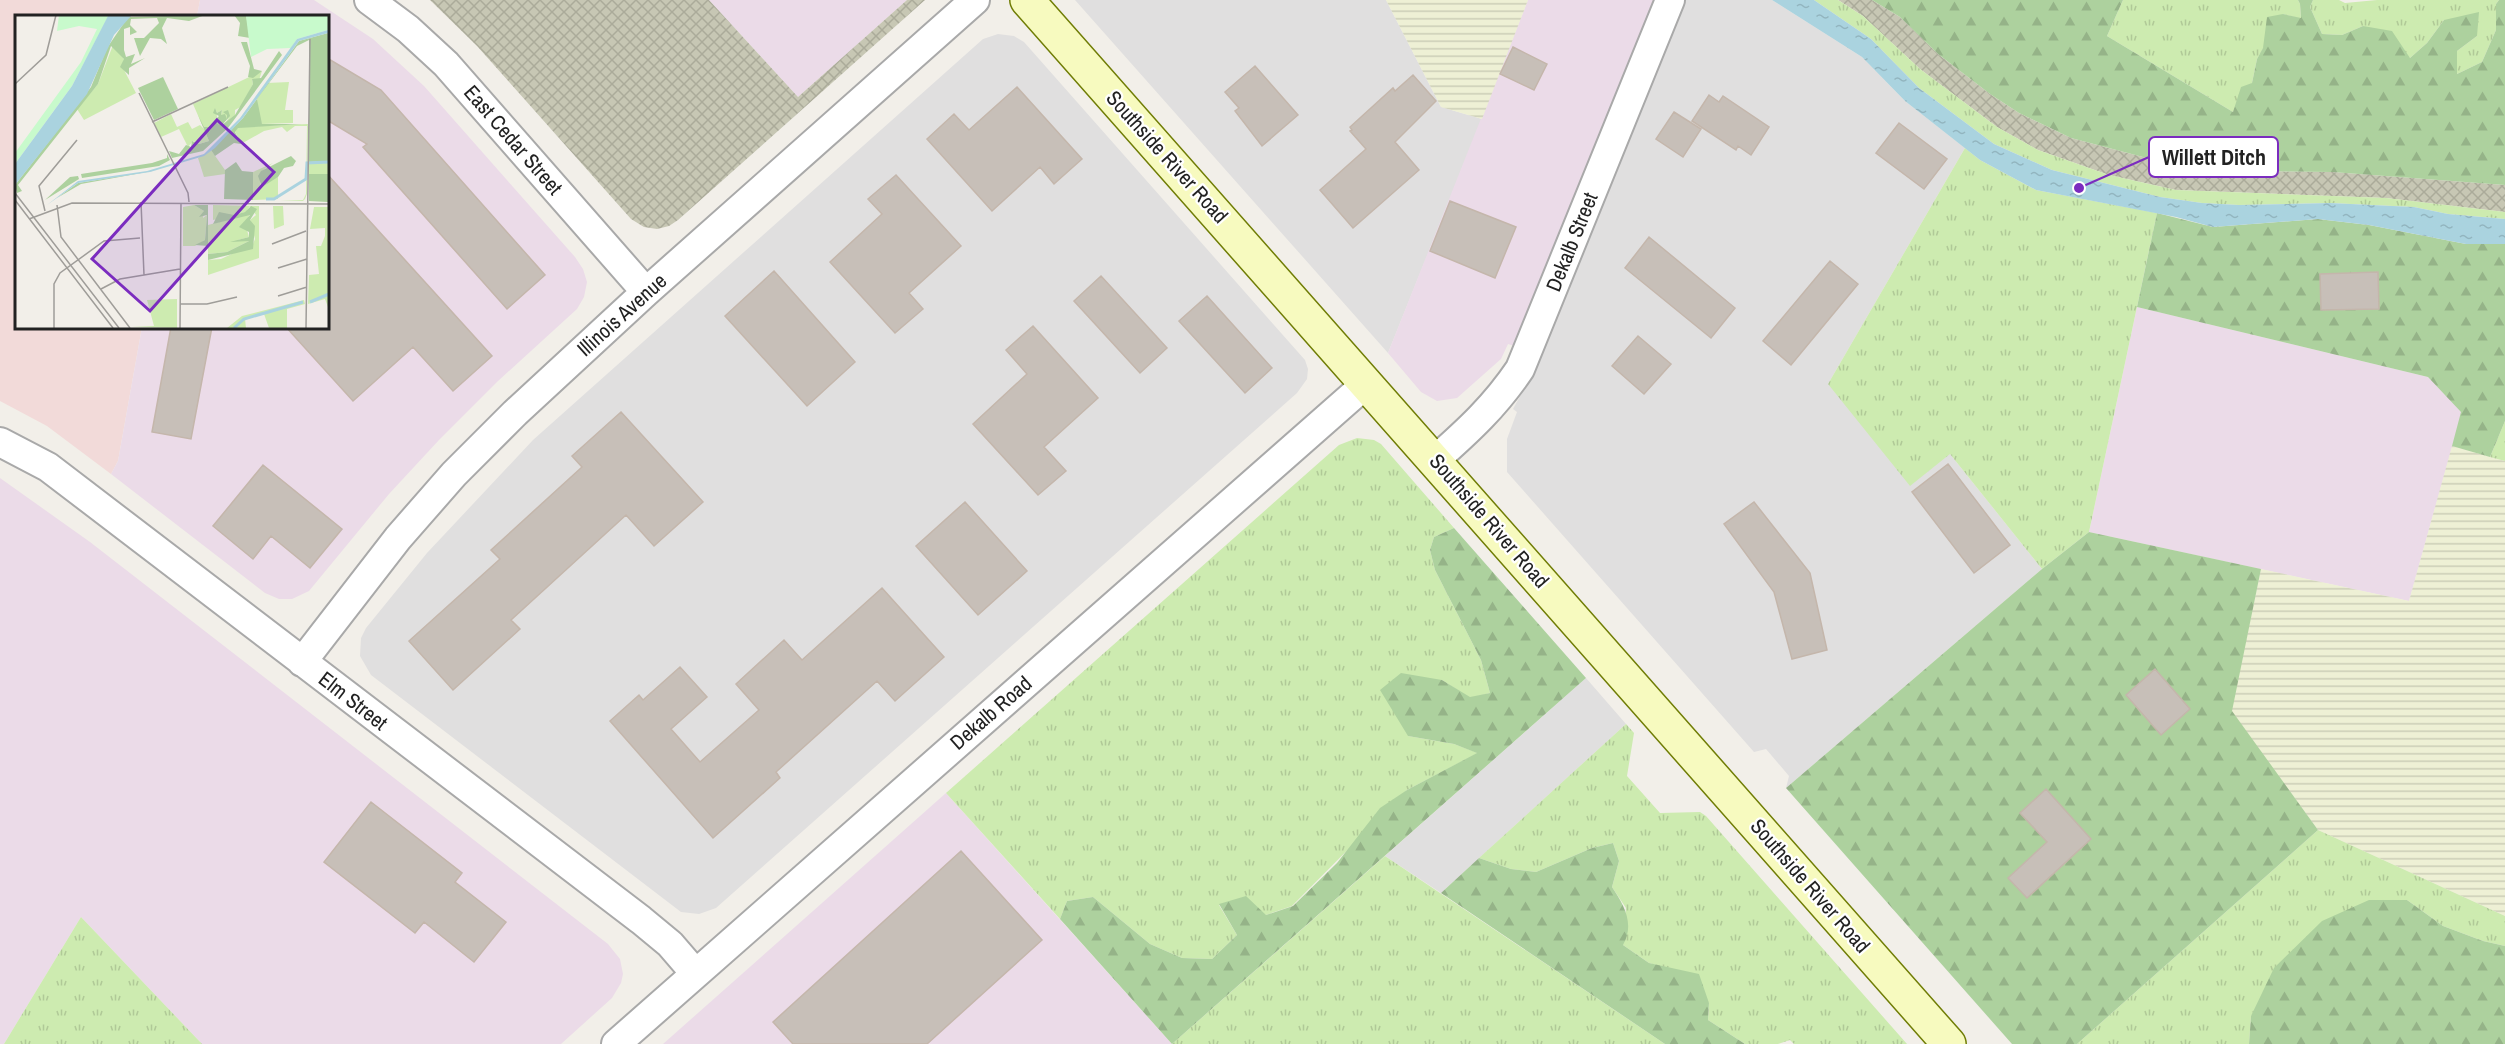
<svg xmlns="http://www.w3.org/2000/svg" width="2505" height="1044" viewBox="0 0 2505 1044" font-family="'Archivo Narrow',sans-serif">
<style>
.residential{fill:#e0dfdf}
.commercial{fill:#f2dad9}
.industrial{fill:#ebdbe8}
.construction{fill:url(#construction-cross-hatch)}
.farmland{fill:url(#farmland-rules)}
.grass{fill:url(#grass-tufts)}
.forest{fill:url(#forest-firs)}
.water{fill:url(#water-ripples)}
.building{fill:#c7bfb8;stroke:#c4b6ab;stroke-width:1.5}
.lines{fill:none;stroke-linecap:round;stroke-linejoin:round}
.street-casing{stroke:#a9a9a9;stroke-width:32}
.secondary-casing{stroke:#707d05;stroke-width:36}
.street{stroke:#fff;stroke-width:28}
.secondary{stroke:#f7fabf;stroke-width:33}
.labels{text-anchor:middle;stroke-width:4.5;stroke-linejoin:round;paint-order:stroke}
.street-label{font-size:21px;fill:#222;stroke:#fff}
.inset-river{fill:none;stroke:#aad3df;stroke-width:3}
.inset-road{fill:none;stroke:#9f9d99;stroke-width:1.5}
.view{fill:#7b2cbf;fill-opacity:0.15;stroke:#7b2cbf;stroke-width:3}
.inset-edge{fill:none;stroke:#222;stroke-width:3}
.leader{fill:none;stroke:#7b2cbf;stroke-width:2}
.callout-dot{fill:#7b2cbf;stroke:#fff;stroke-width:2}
.callout{fill:#fff;stroke:#7b2cbf;stroke-width:2}
.callout-label{font-size:22px;text-anchor:middle;font-weight:bold;fill:#222}
</style>
<defs>
<pattern id="construction-cross-hatch" width="8" height="8" patternUnits="userSpaceOnUse" patternTransform="scale(1.5)"><rect width="8" height="8" fill="#c7c7b4"/><path d="M0 0l8 8M0 8l8-8" fill="none" stroke="#abab9a"/></pattern>
<pattern id="farmland-rules" width="6" height="5" patternUnits="userSpaceOnUse" patternTransform="scale(1.5)"><rect width="6" height="5" fill="#eef0d5"/><path d="M0 2.5h6" fill="none" stroke="#ccceb7"/></pattern>
<pattern id="grass-tufts" width="24" height="20" patternUnits="userSpaceOnUse" patternTransform="scale(1.5)"><rect width="24" height="20" fill="#cdebb0"/><path d="M3 7l-1-3M5 7V3M7 7l1-3M15 17l-1-3M17 17v-4M19 17l1-3" fill="none" stroke="#b0c997"/></pattern>
<pattern id="forest-firs" width="22" height="20" patternUnits="userSpaceOnUse" patternTransform="scale(1.5)"><rect width="22" height="20" fill="#add19e"/><path d="M5 1l3.5 6h-7zM16 11l3.5 6h-7z" fill="#95b388"/></pattern>
<pattern id="water-ripples" width="26" height="14" patternUnits="userSpaceOnUse" patternTransform="scale(1.5)"><rect width="26" height="14" fill="#aad3df"/><path d="M2 4q2-2 4 0t4 0M15 11q2-2 4 0t4 0" fill="none" stroke="#92b5bf"/></pattern>
</defs>
<rect width="100%" height="100%" fill="#f2efe9"/>
<path class="residential" d="M1075,0H1386L1441,107L1482,119L1388,353Z
M1685,0H1772L1862,57L1905,101L1965,148L1828,384L1950,454L2042,569L1786,788L1789,776L1766,749L1754,752L1507,472V439L1517,412L1513,409L1531,376Z
M998,34L1014,36L1024,42L1305,360L1308,369L1307,379L1297,393L716,908L699,914L681,912L371,675L360,656L361,638L366,628L427,553L533,440L983,39Z
M1586,678L1626,724L1441,893L1385,856Z"/>
<path class="commercial" d="M0,0H200L197,16H16V327H142L118,461L111,474L47,426L0,401Z"/>
<path class="industrial" d="M200,0H314L373,39L424,86L575,257L583,269L587,282L584,297L577,309L498,381L439,440L389,494L309,591L292,599H279L265,593L111,474L118,461L142,327H327V16H197Z
M709,0H907L798,97Z
M1528,0H1657L1514,346L1508,344L1501,359L1457,398L1437,401L1421,392L1388,353Z
M2137,307L2428,377L2462,412L2409,601L2089,532Z
M0,478L90,542L608,944L620,959L623,974L621,983L612,998L561,1044H202L81,917L4,1044H0Z
M946,793L1172,1044H663Z"/>
<path class="construction" d="M430,0H709L798,97L907,0H925L678,220L669,226L657,229L644,227L631,219L477,46Z
M1838,0H1872L1900,17L1938,54L1990,94L2019,113L2071,138L2143,157L2227,171L2332,172L2505,185V212L2386,198L2176,190L2109,175L2038,150L1997,127L1920,69L1863,16Z"/>
<path class="farmland" d="M1386,0H1528L1482,119L1441,107Z
M2452,446L2505,461V916L2318,830L2231,711L2261,569L2409,601Z"/>
<path class="grass" d="M1814,0H1838L1863,16L1920,69L1997,127L2038,150L2109,175L2176,190L2386,198L2505,212V219L2448,214L2414,207L2330,203L2239,205L2202,203L2160,197L2052,170L1994,144L1919,88L1871,39Z
M2123,0H2298L2300,4L2301,19L2283,14L2257,59L2252,83L2233,112L2107,36Z
M2313,0H2339L2345,3L2377,0H2499L2496,4V30L2482,62L2457,74V51L2477,36L2444,20L2427,43L2410,58L2363,26L2342,35L2322,34L2310,7Z
M1965,148L1980,160L2036,190L2157,213L2089,532L2042,569L1950,454L1910,486L1828,384Z
M2505,421V461L2490,457Z
M1357,438L1374,440L1381,444L1454,528L1434,537L1430,550L1435,570L1481,660L1490,693L1470,698L1442,680L1408,736L1454,744L1478,753L1407,790L1292,906L1266,915L1219,905L1237,935L1212,959L1182,958L1150,944L1093,897L1067,901L1060,919L946,793L1339,445Z
M1626,724L1634,733L1627,776L1660,813L1700,812L1706,816L1907,1044H1794L1790,1040L1778,1044H1745L1708,1020L1709,1003L1670,969L1649,963L1623,945L1626,908L1612,887L1619,861L1613,843L1592,848L1536,872L1511,869L1479,858Z
M2318,830L2505,916V946L2483,941L2443,926L2407,900L2251,1016L2249,1044H2077Z
M1385,856L1665,1044H1172Z
M81,917L202,1044H4Z"/>
<path class="forest" d="M1872,0H2123L2107,36L2233,112L2241,87L2252,83L2257,59L2263,48L2267,17L2283,14L2301,18L2300,4L2298,0H2313L2310,7L2322,34L2342,35L2363,26L2392,31L2410,58L2427,43L2444,20L2479,12L2477,36L2457,51V74L2482,62L2496,30V4L2499,0H2505V185L2332,172L2227,171L2143,157L2071,138L2019,113L1990,94L1938,54L1900,17Z
M2157,213L2213,227L2318,219L2369,225L2466,244H2505V421L2490,457L2452,446L2461,412L2428,377L2137,307Z
M1454,528L1586,678L1172,1044L1060,919L1067,901L1093,897L1150,944L1182,958L1212,959L1237,935L1219,904L1246,896L1266,915L1293,906L1337,863L1380,808L1407,790L1477,753L1454,744L1408,736L1380,690L1401,673L1442,680L1470,697L1490,693L1481,660L1435,570L1430,550L1434,537Z
M2089,532L2261,569L2232,711L2318,830L2077,1044H2012L1786,788L2042,569Z
M1613,843L1619,861L1612,887C1624,905 1635,924 1623,945L1649,963L1699,974L1709,1003L1708,1020L1745,1044H1665L1441,893L1479,858L1511,869L1536,872L1592,848Z
M2369,900H2407L2443,926L2483,941L2505,946V1044H2249L2251,1016L2274,968L2322,921Z"/>
<path class="water" d="M1772,0H1814L1871,39L1919,88L1994,144L2052,170L2160,197L2202,203L2239,205L2330,203L2414,207L2448,214L2505,219V244H2466L2369,225L2318,219L2213,227L2176,217L2036,190L1980,160L1905,101L1862,57Z"/>
<path class="building" d="M1513,47L1547,64L1534,90L1500,74Z
M327,58L381,90L545,275L507,309L363,147L367,144L327,120Z
M1255,66L1298,115L1262,146L1235,111L1239,108L1225,92Z
M1413,75L1436,101L1395,142L1419,170L1353,228L1320,190L1366,149L1350,131L1352,130L1350,127L1393,88L1395,91Z
M1017,87L1082,159L1054,184L1040,167L992,211L927,139L954,114L969,130Z
M1709,95L1719,102L1723,96L1769,127L1751,155L1738,146L1736,150L1692,121Z
M1674,112L1701,129L1683,157L1656,139Z
M1899,123L1947,159L1924,189L1876,153Z
M327,174L492,356L453,391L413,347L353,401L286,327H327Z
M896,175L961,246L909,293L923,309L895,333L830,262L882,214L868,199Z
M1450,201L1516,227L1495,278L1430,251Z
M1649,237L1735,308L1711,338L1625,268Z
M1830,261L1858,284L1791,365L1763,341Z
M774,271L855,362L807,406L725,316Z
M2378,272L2379,309L2321,310L2320,274Z
M1101,276L1167,348L1140,373L1074,301Z
M1207,296L1272,368L1245,393L1179,321Z
M1033,326L1098,398L1044,447L1066,471L1038,495L973,424L1027,374L1006,350Z
M171,327H212L191,439L152,432Z
M1638,336L1671,364L1644,394L1612,366Z
M621,412L703,502L654,546L626,515L511,620L520,629L453,690L409,641L500,559L491,550L582,467L572,456Z
M1948,464L2010,545L1974,573L1912,492Z
M263,465L342,529L310,568L271,536L253,559L213,526Z
M965,502L1027,571L978,615L916,546Z
M1754,502L1810,573L1827,650L1792,659L1774,592L1724,524Z
M882,588L944,657L895,701L877,681L776,772L780,778L713,838L610,721L639,695L643,700L680,667L707,697L671,729L700,762L759,710L736,684L784,640L802,660Z
M2155,669L2190,709L2161,735L2126,695Z
M2046,789L2091,839L2027,898L2008,878L2047,842L2020,813Z
M371,802L462,873L455,882L506,922L474,962L424,922L415,933L324,862Z
M961,851L1042,940L927,1044H793L773,1022Z"/>
<g class="lines">
<g class="street-casing">
<path id="street" d="M369,0L408,29L446,64L646,292
M0,442L48,467L641,920L670,944L695,973
M1435,460C1469,430 1495,406 1520,369L1670,0
M302,662L398,538L454,474L515,413L646,292L975,0
M616,1044L1367,383"/>
</g>
<g class="secondary-casing">
<path id="secondary" d="M1027,0L1949,1044"/>
</g>
<use href="#street" class="street"/>
<use href="#secondary" class="secondary"/>
</g>
<g class="labels">
<g class="street-label">
<text transform="translate(513 140) rotate(49)" y="7">East Cedar Street</text>
<text transform="translate(1167 157) rotate(48)" y="7">Southside River Road</text>
<text transform="translate(1572 242) rotate(-68)" y="7">Dekalb Street</text>
<text transform="translate(622 315) rotate(-42)" y="7">Illinois Avenue</text>
<text transform="translate(1489 521) rotate(49)" y="7">Southside River Road</text>
<text transform="translate(353 701) rotate(38)" y="7">Elm Street</text>
<text transform="translate(991 713) rotate(-41)" y="7">Dekalb Road</text>
<text transform="translate(1810 886) rotate(49)" y="7">Southside River Road</text>
</g>
</g>
<g transform="translate(15 15)">
<rect width="314" height="314" fill="#f2efe9"/>
<path d="M98,30L109,44L108,53L121,78L69,105L62,94L83,69ZM247,56L244,65L237,64L238,69L227,91L220,95V101L209,110L215,101L212,104L206,100L207,95L202,98L200,93L204,110L201,108L200,114L191,119L194,126L184,129L178,126L173,132L164,114L146,122L139,108L156,99L162,112L173,107L177,114L185,110L192,117L195,112H188L178,89ZM274,67L270,95H278V108L247,109L243,102L242,83L249,72L252,68ZM293,109L292,179L290,184L288,186H265L288,185L291,179L292,111H280L272,117L267,112L249,116L226,129L220,116L223,112ZM196,135L210,155V159L189,162L183,143ZM313,146V159H294V147ZM258,148L247,156L245,170L263,162V184L238,185V157ZM179,190L189,196L188,203L192,200L190,225L180,231H168V192ZM198,190L244,191V243L193,260V245L206,244L238,229L240,224L235,205L241,200L235,191L231,197L198,205ZM258,191H268L269,210L259,214ZM299,192H313V292L310,284L293,289L294,260L304,259L301,231H306L310,221V213L295,214ZM235,199L230,208L234,222L223,225L234,226L212,237L193,239V210ZM162,284V313L117,312L139,311L132,285ZM289,285L290,289L272,294V313H254L249,299L230,304L231,313H212L227,301Z" fill="#cdebb0"/>
<path d="M190,0L174,6L152,3L147,13L152,29L146,24L135,23L125,41L119,23H129L144,8L142,3L116,4L115,10L122,17L115,20V12L109,14V35L111,42L120,39L116,49L130,43L114,53V60L105,52L109,44L96,31L83,69L3,170L7,176L2,178L0,170L76,72L92,33L113,2ZM219,0H231L235,23L223,21L225,8ZM313,18V146L294,147V25L282,31L242,84L247,109H287L223,113L220,117L226,129L219,128L200,141L196,135L228,103L284,26ZM226,27H232L239,54L247,56L238,63L233,62L235,51ZM264,36L267,40L213,113L188,136L157,143L154,136L164,139L171,130L176,132L177,126L184,129L194,126L183,100L189,112H196L194,117L201,107L204,110L201,104L204,101L198,98L200,93L202,98L207,95L206,100L210,99L212,104V100L208,97L213,95L215,101L207,110L220,100L238,69L237,64L246,63ZM148,62L163,94L139,105L123,73ZM152,139L155,145L144,151L67,163L66,159L137,148L152,143ZM276,141L281,146L278,151L269,153L263,162L247,172L243,161L246,156ZM221,147L227,156L238,157V185L209,184L210,155ZM143,155L66,169L42,183L63,168ZM294,159H313V187L294,186ZM63,161L64,164L30,185L55,162ZM179,190H193V231L180,230L190,225L192,200L184,202L189,196ZM236,191L242,194L235,205L240,211L238,234L193,245V239L212,237L234,226L215,227L234,222V217L224,212L235,200L198,209L204,197L219,200L230,197Z" fill="#add19e"/>
<path d="M44,0H94L57,71L0,149V138L66,47L82,14L64,11L42,16ZM313,0V15L282,24L276,33L252,34L236,42L231,1Z" fill="#c8facc"/>
<path d="M117,0L99,20L72,79L0,170V149L57,71L93,1ZM313,15V18L284,26L228,103L200,133L189,141L135,157L63,168L32,190L63,166L132,156L189,139L225,103L282,24Z" fill="#aad3df"/>
<path class="inset-river" d="M251,184H259L291,164L292,148L314,147M295,287L314,279M219,313L229,304L288,287"/>
<path class="inset-road" d="M0,69L31,40L41,0M124,78L173,178L174,187M137,107L213,72M0,178L104,313M0,185L98,313M126,187L129,260M42,190L46,222L115,313M30,196L24,171L62,125M14,204L57,188L314,189M257,229L291,216M263,253L292,244M86,274L105,264L165,254M263,281L292,272M165,289H192L222,282M39,313V269L45,258L89,226L125,223M165,313L166,188M291,313L295,24"/>
<path class="view" d="M202,105L259,157L135,296L77,244Z"/>
<rect width="314" height="314" class="inset-edge"/>
</g>
<path class="leader" d="M2079 188L2149 157"/>
<circle class="callout-dot" cx="2079" cy="188" r="6"/>
<rect class="callout" x="2149" y="137" width="129" height="40" rx="6"/>
<g class="callout-label">
<text x="2214" y="165">Willett Ditch</text>
</g>
</svg>
